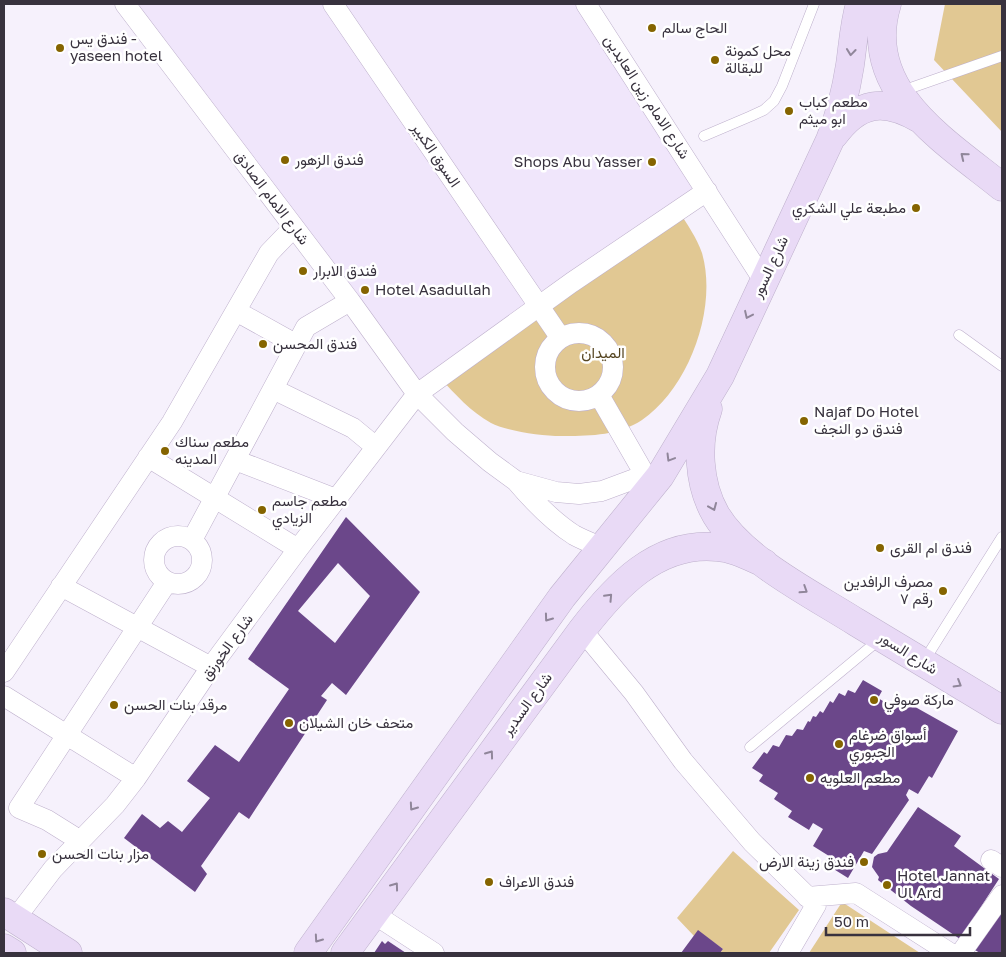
<svg xmlns="http://www.w3.org/2000/svg" width="1006" height="957" viewBox="0 0 1006 957" font-family="'Golos Text',Vazirmatn,sans-serif">
<style>
.built{fill:#f0e6fb}
.green{fill:#e1c893}
.building{fill:#6b478a;fill-rule:evenodd}
.lines{fill:none;stroke-linecap:round;stroke-linejoin:round}
.lane-casing{stroke:#beb0cc;stroke-width:11}
.street-casing{stroke:#beb0cc;stroke-width:21}
.secondary-casing{stroke:#beb0cc;stroke-width:29}
.lane{stroke:#fff;stroke-width:10}
.street{stroke:#fff;stroke-width:20}
.secondary{stroke:#e9daf6;stroke-width:28}
.oneway{stroke:#90869a}
.poi-dot{fill:#856400;stroke:#fff;stroke-width:2}
.labels{text-anchor:middle;stroke-width:5;stroke-linejoin:round;paint-order:stroke}
.poi-label{font-size:15px;fill:#38323e;stroke:#fff;text-anchor:start}
.street-label{font-size:15px;fill:#38323e;stroke:#fff}
.park-label{font-size:15px;fill:#554521;stroke:#fff}
</style>
<rect width="100%" height="100%" fill="#f6f1fc"/>
<path class="built" d="M125,4H586L707,191L417,394Z"/>
<path class="green" d="M945,4H1002V132L934,60Z
M678,210C687,224 697,238 702,253C718,308 689,388 642,420C619,435 592,436 565,436C547,437 506,431 491,423C471,412 455,394 440,378Z
M733,851L799,910L769,953H720L723,949L698,931L694,936L677,918Z
M842,902L920,953H809Z"/>
<path class="building" d="M346,517L420,592L346,695L332,683L321,696L327,700L249,819L239,812L201,866L207,874L195,892L124,838L142,814L160,828L168,821L182,832L210,798L187,781L215,745L239,762L289,689L248,659ZM338,563L370,596L335,643L298,611Z
M863,680L882,691L878,698L896,709L901,699L958,731L932,778L929,776L918,794L909,789L906,795L909,800L872,854L864,851L848,878L824,863L829,856L813,846L823,829L813,823L809,830L788,817L792,811L774,799L778,793L759,781L763,775L752,768L764,752L767,754L773,745L779,747L786,735L792,736L797,729L803,730L808,721L810,722L813,716L816,717L820,711L823,713L830,701L833,703L839,693L845,696L848,690L855,693Z
M918,807L961,836L954,846L999,879L960,939L911,906L878,880L879,877L872,867L874,857L878,854L887,852Z
M1002,909V953H980L975,950Z
M698,930L723,949L720,953H681Z
M382,941L385,944L388,941L406,953H374Z"/>
<g class="lines">
<g class="lane-casing">
<path id="lane" d="M902,91L1002,56
M704,136L751,116L764,110L774,101L782,86L814,4
M959,335L1002,366
M924,661L1002,537
M750,747L880,639"/>
</g>
<g class="street-casing">
<path id="street" d="M125,4L350,301L417,394L455,432L490,462L516,481L556,492L579,494L602,491L645,475L599,395
M333,4L560,337
M586,4L764,281
M236,311L297,345
M545 367a34 34 0 1 1 68 0a34 34 0 1 1-68 0Z
M273,389L353,428L376,447
M148,457L298,549
M235,460L336,499
M516,481C533,501 552,521 574,535C583,540 594,544 603,548
M154 560a24 24 0 1 1 48 0a24 24 0 1 1-48 0Z
M192,540L306,327L350,301
M61,586L211,667
M582,630L634,693L683,761L752,842L816,905L788,953
M4,672L172,422L269,253L294,227
M4,696L136,778
M79,840L47,820L19,808L167,582
M991,860L1002,867
M807,897L856,893L950,953
M374,914L434,953
M15,919L53,869L115,805L136,778L211,667L298,549L417,394L571,283L707,191
M961,953L1002,895"/>
</g>
<g class="secondary-casing">
<path id="secondary" d="M887,4C860,90 945,141 1002,187
M834,135C859,101 884,98 920,119
M708,409C696,442 698,484 716,515C743,560 812,594 856,622C905,651 953,681 1002,710
M4,912L68,953
M4,948L12,953
M308,953L562,597L660,476L720,376L830,140C840,115 846,91 850,65C853,44 854,24 860,4
M345,953L582,630C615,587 657,541 717,547C733,548 748,556 764,563"/>
</g>
<use href="#lane" class="lane"/>
<use href="#street" class="street"/>
<use href="#secondary" class="secondary"/>
</g>
<defs><path id="oneway-chevron" d="M-2-3.5L2.5 0L-2 3.5" fill="none" stroke-width="1.6" stroke-linecap="round" stroke-linejoin="round" transform="scale(1.25)"/></defs>
<g class="oneway">
<use href="#oneway-chevron" transform="translate(851 52) rotate(96)"/>
<use href="#oneway-chevron" transform="translate(964 156) rotate(-141)"/>
<use href="#oneway-chevron" transform="translate(748 315) rotate(115)"/>
<use href="#oneway-chevron" transform="translate(670 458) rotate(121)"/>
<use href="#oneway-chevron" transform="translate(713 507) rotate(67)"/>
<use href="#oneway-chevron" transform="translate(804 590) rotate(33)"/>
<use href="#oneway-chevron" transform="translate(609 597) rotate(-47)"/>
<use href="#oneway-chevron" transform="translate(548 618) rotate(126)"/>
<use href="#oneway-chevron" transform="translate(958 684) rotate(31)"/>
<use href="#oneway-chevron" transform="translate(490 754) rotate(-54)"/>
<use href="#oneway-chevron" transform="translate(413 807) rotate(125)"/>
<use href="#oneway-chevron" transform="translate(395 886) rotate(-54)"/>
<use href="#oneway-chevron" transform="translate(318 939) rotate(125)"/>
</g>
<g class="poi-dot">
<circle cx="652" cy="28" r="5"/>
<circle cx="60" cy="48" r="5"/>
<circle cx="715" cy="60" r="5"/>
<circle cx="789" cy="111" r="5"/>
<circle cx="285" cy="160" r="5"/>
<circle cx="652" cy="162" r="5"/>
<circle cx="916" cy="208" r="5"/>
<circle cx="303" cy="271" r="5"/>
<circle cx="365" cy="290" r="5"/>
<circle cx="263" cy="344" r="5"/>
<circle cx="804" cy="421" r="5"/>
<circle cx="165" cy="451" r="5"/>
<circle cx="262" cy="510" r="5"/>
<circle cx="880" cy="548" r="5"/>
<circle cx="943" cy="591" r="5"/>
<circle cx="874" cy="700" r="5"/>
<circle cx="114" cy="705" r="5"/>
<circle cx="289" cy="723" r="5"/>
<circle cx="839" cy="744" r="5"/>
<circle cx="810" cy="778" r="5"/>
<circle cx="42" cy="854" r="5"/>
<circle cx="864" cy="862" r="5"/>
<circle cx="489" cy="882" r="5"/>
<circle cx="887" cy="885" r="5"/>
</g>
<g class="labels">
<g class="poi-label">
<text x="662" y="33">الحاج سالم</text>
<text x="70" y="44">فندق يس -<tspan x="70" dy="17">yaseen hotel</tspan></text>
<text x="725" y="56">محل كمونة<tspan x="725" dy="17">للبقالة</tspan></text>
<text x="799" y="107">مطعم كباب<tspan x="799" dy="17">ابو ميثم</tspan></text>
<text x="295" y="165">فندق الزهور</text>
<text x="642" y="167" text-anchor="end">Shops Abu Yasser</text>
<text x="906" y="213" text-anchor="end">مطبعة علي الشكري</text>
<text x="313" y="276">فندق الابرار</text>
<text x="375" y="295">Hotel Asadullah</text>
<text x="273" y="349">فندق المحسن</text>
<text x="814" y="417">Najaf Do Hotel<tspan x="814" dy="17">فندق دو النجف</tspan></text>
<text x="175" y="447">مطعم سناك<tspan x="175" dy="17">المدينه</tspan></text>
<text x="272" y="506">مطعم جاسم<tspan x="272" dy="17">الزيادي</tspan></text>
<text x="890" y="553">فندق ام القرى</text>
<text x="933" y="587" text-anchor="end">مصرف الرافدين<tspan x="933" dy="17">رقم ٧</tspan></text>
<text x="884" y="705">ماركة صوفي</text>
<text x="124" y="710">مرقد بنات الحسن</text>
<text x="299" y="728">متحف خان الشيلان</text>
<text x="849" y="740">أسواق ضرغام<tspan x="849" dy="17">الجبوري</tspan></text>
<text x="820" y="783">مطعم العلويه</text>
<text x="52" y="859">مزار بنات الحسن</text>
<text x="854" y="867" text-anchor="end">فندق زينة الارض</text>
<text x="897" y="881">Hotel Jannat<tspan x="897" dy="17">Ul Ard</tspan></text>
<text x="499" y="887">فندق الاعراف</text>
</g>
<g class="street-label">
<text transform="translate(647 97) rotate(57)" y="5">شارع الامام زين العابدين</text>
<text transform="translate(436 155) rotate(56)" y="5">السوق الكبير</text>
<text transform="translate(272 198) rotate(53)" y="5">شارع الامام الصادق</text>
<text transform="translate(770 267) rotate(-65)" y="5">شارع السور</text>
<text transform="translate(227 647) rotate(-54)" y="5">شارع الخورنق</text>
<text transform="translate(908 653) rotate(32)" y="5">شارع السور</text>
<text transform="translate(527 704) rotate(-54)" y="5">شارع السدير</text>
</g>
<g class="park-label">
<text x="603" y="358">الميدان</text>
</g>
</g>
<rect width="1006" height="957" fill="none" stroke="#38323e" stroke-width="10"/>
<path d="M826 927v8h144v-8" fill="none" stroke="#38323e" stroke-width="2.5"/>
<text x="834" y="927" font-size="15" fill="#38323e" stroke="#ffffff" stroke-width="4" paint-order="stroke">50 m</text>
</svg>
